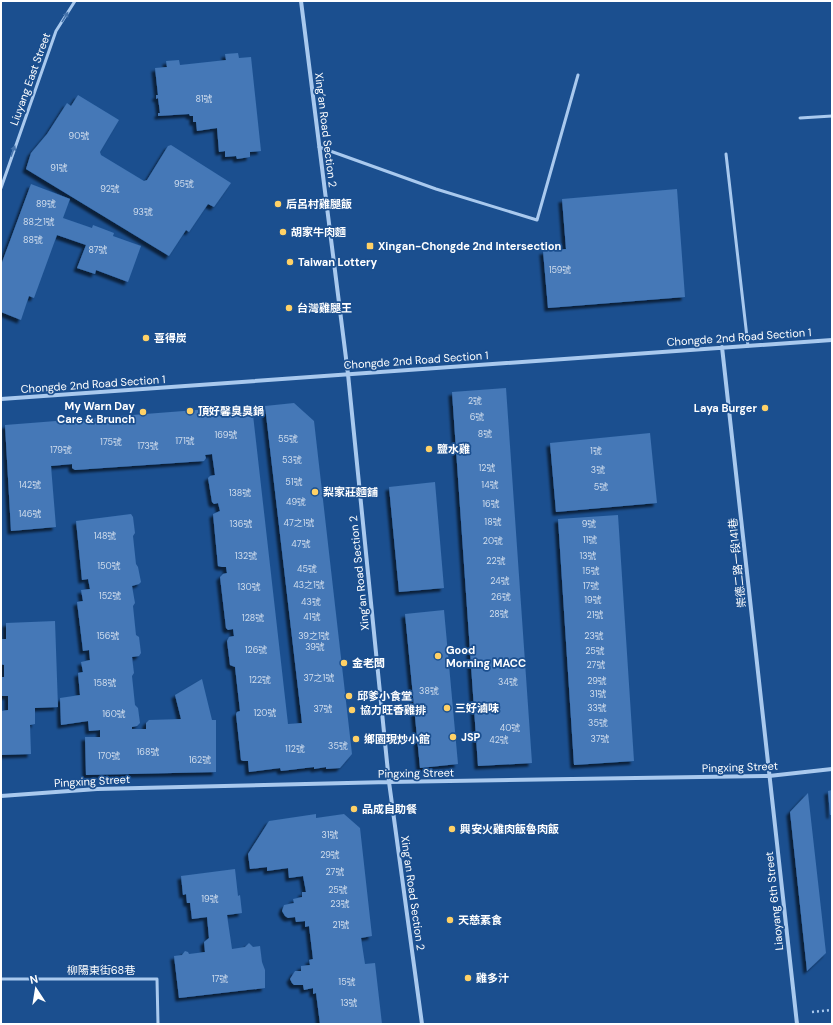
<svg xmlns="http://www.w3.org/2000/svg" width="833" height="1025" viewBox="0 0 833 1025" font-family="'DM Sans','Noto Sans TC',sans-serif">
<style>
.building{fill:#4478b7;filter:url(#shadow)}
.lines{fill:none;stroke-linecap:round;stroke-linejoin:round}
.path{stroke:#a9c9ee;stroke-width:2.5;stroke-dasharray:2 3;stroke-linecap:butt}
.service{stroke:#a9c9ee;stroke-width:3}
.minor{stroke:#a9c9ee;stroke-width:4}
.oneway{fill:#4674ac}
.poi-dot{fill:#ffd166;stroke:#1b4f8f;stroke-width:1.5}
.labels{text-anchor:middle;stroke-width:3.5;stroke-linejoin:round;paint-order:stroke}
.number-label{font-size:9px;fill:#d0dded}
.street-label{font-size:11px;fill:#fff;stroke:#1b4f8f}
.poi-label{font-size:11px;font-weight:bold;fill:#fff;stroke:#1b4f8f;text-anchor:start}
</style>
<defs>
<filter id="shadow"><feDropShadow dx="-3.5" dy="3.5" stdDeviation="1" flood-color="#0009"/></filter>
</defs>
<rect width="100%" height="100%" fill="#1b4f8f"/>
<path class="building" d="M238,53L239,58L251,57L261,151L250,152V157L237,159L236,156L225,157V151L219,152L217,128L197,131L196,122H193V116H190L189,114L158,116V113H160L158,98L156,99V95H158L155,68L167,67L166,61L179,60L180,65L226,60L225,54Z
M78,95L119,120L100,152L101,155L144,181L147,180L168,146L171,145L231,183L214,207L208,204L189,232L186,230L169,256L26,169L31,153L47,134L67,103L71,106Z
M31,184L70,199L63,218L92,228L93,225L114,233L113,236L141,246L128,282L96,270L95,274L77,268L86,245L57,235L34,298L29,296L21,320L1,312V265Z
M677,189L685,297L548,308L543,251L566,249L562,199Z
M506,388L532,763L478,766L452,392Z
M294,403L314,421L352,754L340,768L326,769V767L314,769V767L281,771L280,768L249,772L248,761H243L241,760L236,714L237,712L240,711L235,667L230,665L227,641L229,637L234,636L233,629L228,630L226,628L220,577L223,574L227,573L226,567H222L218,566L213,514L220,511L218,503L214,504L212,502L208,478L210,476L215,475L212,454L205,455L206,458L204,461L75,470L72,468V464L51,466L56,527L11,531L5,425L209,409L208,411L252,406L288,724L302,723L265,406Z
M650,433L657,503L556,512L550,443Z
M435,482L444,588L399,592L389,487Z
M131,514L133,517L135,533L133,536L136,564L138,567L141,582L139,584L132,586L135,603L133,606L136,635L139,637L141,653L139,656L132,657L134,673L132,676L135,705L138,708L140,723L137,726L132,727V729H146V723L149,720L181,719L175,695L202,679L212,720H216V772L86,775L85,737H100V730L89,731L88,721L61,725L60,698L80,695L78,673L83,672L81,662L90,660L89,650L83,651L77,602L83,601L81,590L90,589L88,579L82,580L76,521Z
M618,515L634,761L574,765L558,519Z
M444,610L458,764L420,768L405,614Z
M55,621L58,707L35,708V724L30,725L31,754L1,755V711L8,710V696H1V677H4V665L1,664V639H6V623Z
M832,790V815H830L828,791Z
M808,793L826,953L807,971L790,812Z
M316,814V818L344,814L360,828L372,936L361,938L365,964L375,963L382,1024H320L316,993L313,994V988L304,990L303,985H294L292,983L290,979L295,971H301V966L310,965L309,960L313,959L309,926L305,927V921L296,922L295,917L288,918L285,916L282,911L284,905L294,903L293,899L302,897V892H306L303,876L289,878L288,868L267,871V867L250,869L248,854L269,821Z
M235,869L238,896L240,895L242,913L227,915L232,949L245,947L249,943L253,947L260,946L262,962L265,970V988L179,998L174,956L182,955L185,951L188,952L189,954L205,952L204,942L209,938L207,917L192,919L190,903H187L186,894L183,895L181,876Z"/>
<g class="lines">
<path class="path" d="M812,1012L832,1010"/>
<path class="service" d="M800,118L832,116
M319,147L436,189L537,220L578,75
M726,154L748,346
M1,188L56,31L75,1
M1,979H157L158,1024"/>
<path class="minor" d="M301,1L348,374L389,782L422,1024
M722,347L797,1024
M1,399L832,340
M1,796L97,789L389,782L769,776L832,769"/>
</g>
<defs><path id="oneway-solid" d="M-6-.8H1V-3.2L6.5 0L1 3.2V.8H-6Z"/></defs>
<g class="oneway">
<use href="#oneway-solid" transform="translate(65 17) rotate(-59)"/>
<use href="#oneway-solid" transform="translate(13 151) rotate(-70)"/>
</g>
<g class="poi-dot">
<circle cx="278" cy="204" r="4"/>
<circle cx="283" cy="232" r="4"/>
<rect x="366" y="242" width="8" height="8" rx="2"/>
<circle cx="290" cy="262" r="4"/>
<circle cx="289" cy="308" r="4"/>
<circle cx="146" cy="338" r="4"/>
<circle cx="765" cy="408" r="4"/>
<circle cx="190" cy="411" r="4"/>
<circle cx="143" cy="412" r="4"/>
<circle cx="429" cy="449" r="4"/>
<circle cx="315" cy="492" r="4"/>
<circle cx="438" cy="656" r="4"/>
<circle cx="344" cy="663" r="4"/>
<circle cx="349" cy="696" r="4"/>
<circle cx="447" cy="708" r="4"/>
<circle cx="352" cy="710" r="4"/>
<circle cx="453" cy="737" r="4"/>
<circle cx="356" cy="739" r="4"/>
<circle cx="354" cy="809" r="4"/>
<circle cx="452" cy="829" r="4"/>
<circle cx="450" cy="920" r="4"/>
<circle cx="468" cy="978" r="4"/>
</g>
<g class="labels">
<g class="number-label">
<text x="204" y="102">81號</text>
<text x="79" y="139">90號</text>
<text x="59" y="171">91號</text>
<text x="184" y="187">95號</text>
<text x="110" y="192">92號</text>
<text x="46" y="207">89號</text>
<text x="143" y="215">93號</text>
<text x="39" y="225">88之1號</text>
<text x="33" y="243">88號</text>
<text x="98" y="253">87號</text>
<text x="560" y="273">159號</text>
<text x="475" y="404">2號</text>
<text x="477" y="420">6號</text>
<text x="485" y="437">8號</text>
<text x="226" y="438">169號</text>
<text x="288" y="442">55號</text>
<text x="185" y="444">171號</text>
<text x="111" y="445">175號</text>
<text x="148" y="449">173號</text>
<text x="61" y="453">179號</text>
<text x="596" y="454">1號</text>
<text x="292" y="463">53號</text>
<text x="487" y="471">12號</text>
<text x="598" y="473">3號</text>
<text x="294" y="485">51號</text>
<text x="30" y="488">142號</text>
<text x="490" y="488">14號</text>
<text x="601" y="490">5號</text>
<text x="240" y="496">138號</text>
<text x="296" y="505">49號</text>
<text x="491" y="507">16號</text>
<text x="30" y="517">146號</text>
<text x="493" y="525">18號</text>
<text x="299" y="526">47之1號</text>
<text x="241" y="527">136號</text>
<text x="589" y="527">9號</text>
<text x="105" y="539">148號</text>
<text x="590" y="543">11號</text>
<text x="493" y="544">20號</text>
<text x="301" y="547">47號</text>
<text x="246" y="559">132號</text>
<text x="588" y="559">13號</text>
<text x="496" y="564">22號</text>
<text x="109" y="569">150號</text>
<text x="307" y="572">45號</text>
<text x="591" y="574">15號</text>
<text x="500" y="584">24號</text>
<text x="309" y="588">43之1號</text>
<text x="591" y="589">17號</text>
<text x="249" y="590">130號</text>
<text x="110" y="599">152號</text>
<text x="501" y="600">26號</text>
<text x="593" y="603">19號</text>
<text x="311" y="605">43號</text>
<text x="499" y="617">28號</text>
<text x="595" y="618">21號</text>
<text x="312" y="620">41號</text>
<text x="253" y="621">128號</text>
<text x="108" y="639">156號</text>
<text x="314" y="639">39之1號</text>
<text x="594" y="639">23號</text>
<text x="315" y="650">39號</text>
<text x="256" y="653">126號</text>
<text x="595" y="654">25號</text>
<text x="596" y="668">27號</text>
<text x="319" y="681">37之1號</text>
<text x="260" y="683">122號</text>
<text x="597" y="684">29號</text>
<text x="508" y="685">34號</text>
<text x="105" y="686">158號</text>
<text x="429" y="694">38號</text>
<text x="598" y="697">31號</text>
<text x="597" y="711">33號</text>
<text x="323" y="712">37號</text>
<text x="265" y="716">120號</text>
<text x="114" y="717">160號</text>
<text x="598" y="726">35號</text>
<text x="510" y="731">40號</text>
<text x="600" y="742">37號</text>
<text x="499" y="743">42號</text>
<text x="338" y="749">35號</text>
<text x="295" y="752">112號</text>
<text x="148" y="755">168號</text>
<text x="109" y="759">170號</text>
<text x="200" y="763">162號</text>
<text x="330" y="838">31號</text>
<text x="330" y="858">29號</text>
<text x="335" y="875">27號</text>
<text x="338" y="893">25號</text>
<text x="210" y="902">19號</text>
<text x="340" y="907">23號</text>
<text x="341" y="928">21號</text>
<text x="220" y="982">17號</text>
<text x="347" y="985">15號</text>
<text x="349" y="1006">13號</text>
</g>
<g class="street-label">
<text transform="translate(30 79) rotate(-70)" y="4">Liuyang East Street</text>
<text transform="translate(326 130) rotate(83)" y="4">Xing’an Road Section 2</text>
<text transform="translate(739 337) rotate(-4)" y="4">Chongde 2nd Road Section 1</text>
<text transform="translate(416 360) rotate(-4)" y="4">Chongde 2nd Road Section 1</text>
<text transform="translate(93 384) rotate(-4)" y="4">Chongde 2nd Road Section 1</text>
<text transform="translate(737 563) rotate(-96)" y="4">崇德二路一段141巷</text>
<text transform="translate(359 573) rotate(-96)" y="4">Xing’an Road Section 2</text>
<text transform="translate(740 767) rotate(-2)" y="4">Pingxing Street</text>
<text transform="translate(416 773) rotate(-1)" y="4">Pingxing Street</text>
<text transform="translate(92 781) rotate(-3)" y="4">Pingxing Street</text>
<text transform="translate(413 893) rotate(82)" y="4">Xing’an Road Section 2</text>
<text transform="translate(774 901) rotate(-96)" y="4">Liaoyang 6th Street</text>
<text x="101" y="974">柳陽東街68巷</text>
</g>
<g class="poi-label">
<text x="286" y="208">后呂村雞腿飯</text>
<text x="291" y="236">胡家牛肉麵</text>
<text x="378" y="250">Xingan-Chongde 2nd Intersection</text>
<text x="298" y="266">Taiwan Lottery</text>
<text x="297" y="312">台灣雞腿王</text>
<text x="154" y="342">喜得炭</text>
<text x="135" y="410" text-anchor="end">My Warn Day<tspan x="135" dy="13">Care &amp; Brunch</tspan></text>
<text x="757" y="412" text-anchor="end">Laya Burger</text>
<text x="198" y="415">頂好馨臭臭鍋</text>
<text x="437" y="453">鹽水雞</text>
<text x="323" y="496">梨家莊麵舖</text>
<text x="446" y="654">Good<tspan x="446" dy="13">Morning MACC</tspan></text>
<text x="352" y="667">金老闆</text>
<text x="357" y="700">邱爹小食堂</text>
<text x="455" y="712">三好滷味</text>
<text x="360" y="714">協力旺香雞排</text>
<text x="461" y="741">JSP</text>
<text x="364" y="743">鄉園現炒小館</text>
<text x="362" y="813">品成自助餐</text>
<text x="460" y="833">興安火雞肉飯魯肉飯</text>
<text x="458" y="924">天慈素食</text>
<text x="476" y="982">雞多汁</text>
</g>
</g>
<rect width="833" height="1025" fill="none" stroke="#ffffff" stroke-width="4"/>
<g transform="translate(36 989) rotate(348)" stroke="#1b4f8f" stroke-width="3" paint-order="stroke">
<path d="M0-3L7 15L0 10L-7 15Z" fill="#ffffff"/>
<text y="-6" font-size="11" font-weight="bold" text-anchor="middle" fill="#ffffff">N</text>
</g>
</svg>
